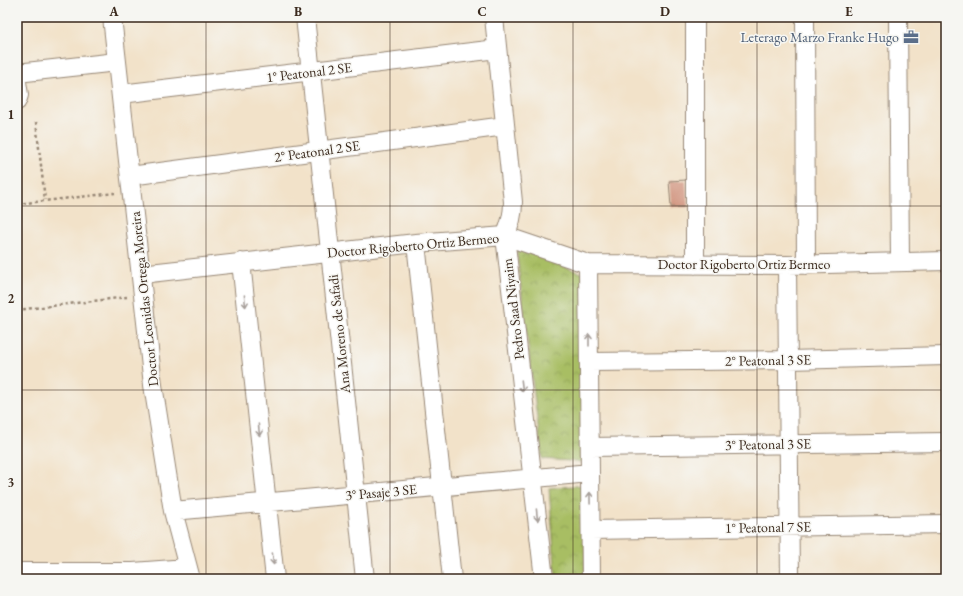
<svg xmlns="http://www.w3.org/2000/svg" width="963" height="596" viewBox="0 0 963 596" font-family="'EB Garamond',serif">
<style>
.park{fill:url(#park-crowns);stroke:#727440}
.building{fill:#d29681}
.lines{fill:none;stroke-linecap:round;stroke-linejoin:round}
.minor-casing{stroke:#968674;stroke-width:20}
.path{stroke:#968674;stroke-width:2.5;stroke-dasharray:3 3;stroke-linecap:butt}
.minor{stroke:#fff;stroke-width:18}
.oneway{stroke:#a79f9a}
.grid{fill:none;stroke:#3b2a1e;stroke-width:1;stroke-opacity:0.55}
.labels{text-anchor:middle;stroke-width:3;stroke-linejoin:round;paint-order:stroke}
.service-label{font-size:14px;fill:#4e5e75;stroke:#f6f6f2;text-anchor:end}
.street-label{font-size:14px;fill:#3b2a1e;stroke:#f6f6f2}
.neatline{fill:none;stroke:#3b2a1e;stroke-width:1.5}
.grid-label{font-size:13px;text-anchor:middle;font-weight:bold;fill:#3b2a1e}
</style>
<defs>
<pattern id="park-crowns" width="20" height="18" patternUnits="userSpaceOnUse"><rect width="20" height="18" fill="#a8be63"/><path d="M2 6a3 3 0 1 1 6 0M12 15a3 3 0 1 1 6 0" fill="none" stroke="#8a9b51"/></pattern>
</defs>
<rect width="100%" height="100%" fill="#f6f6f2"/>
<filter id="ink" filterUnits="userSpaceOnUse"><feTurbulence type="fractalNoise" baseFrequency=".025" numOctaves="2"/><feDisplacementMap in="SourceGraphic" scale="8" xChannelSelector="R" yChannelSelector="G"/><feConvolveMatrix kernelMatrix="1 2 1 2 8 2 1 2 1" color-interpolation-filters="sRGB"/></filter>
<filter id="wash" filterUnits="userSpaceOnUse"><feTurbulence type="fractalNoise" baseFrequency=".012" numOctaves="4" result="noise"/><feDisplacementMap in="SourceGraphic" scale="16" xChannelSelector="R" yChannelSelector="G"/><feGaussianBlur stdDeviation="0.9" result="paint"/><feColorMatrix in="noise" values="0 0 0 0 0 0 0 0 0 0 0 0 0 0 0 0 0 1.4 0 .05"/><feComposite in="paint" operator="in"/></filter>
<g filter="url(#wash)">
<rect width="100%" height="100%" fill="#f2e2c9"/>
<path class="park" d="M516,247L583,274L586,462L542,459Z
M585,485V579H556L549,488Z"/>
<g id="blocks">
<path class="building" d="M686,180L688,207H671L669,181Z"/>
</g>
</g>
<g filter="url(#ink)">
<use href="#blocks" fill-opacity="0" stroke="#968674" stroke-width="1"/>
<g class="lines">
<g class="minor-casing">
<path id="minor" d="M112,17L153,385L173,511L191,579
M305,17L365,579
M494,17L513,202C513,215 511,224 505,236L544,579
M695,17V265
M805,17L806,265
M898,17L900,262
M17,73L117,62
M17,82L19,95L17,101
M121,94L497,49
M130,176L505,126
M416,243L452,579
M241,262L275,579
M588,264L591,579
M787,265L790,579
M141,274L416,243L505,236L588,264L787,265L946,261
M589,362L788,360L946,356
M590,447L946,442
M173,511L590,473
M591,530L946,524
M17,572H133L187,568"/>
</g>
<path class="path" d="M36,122L45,200
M17,204L115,193
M17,310L127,297"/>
<use href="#minor" class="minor"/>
</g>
<defs><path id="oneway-shaft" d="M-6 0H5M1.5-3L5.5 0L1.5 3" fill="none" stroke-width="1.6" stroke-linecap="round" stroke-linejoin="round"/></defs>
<g class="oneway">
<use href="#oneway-shaft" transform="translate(245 301) rotate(84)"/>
<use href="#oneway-shaft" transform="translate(589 340) rotate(-90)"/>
<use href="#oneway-shaft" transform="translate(522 386) rotate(83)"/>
<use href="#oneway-shaft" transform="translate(259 430) rotate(84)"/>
<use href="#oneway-shaft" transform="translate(590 498) rotate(-91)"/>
<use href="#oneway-shaft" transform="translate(537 515) rotate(84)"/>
<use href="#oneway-shaft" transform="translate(273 559) rotate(84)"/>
</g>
</g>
<path class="grid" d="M206,17V579M390,17V579M573,17V579M757,17V579M17,206H946M17,390H946"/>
<defs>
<g id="office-bare" transform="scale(1.2)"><path d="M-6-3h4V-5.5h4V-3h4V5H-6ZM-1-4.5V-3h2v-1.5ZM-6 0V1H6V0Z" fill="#5c6f8a" stroke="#f6f6f2" stroke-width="2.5" paint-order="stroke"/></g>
</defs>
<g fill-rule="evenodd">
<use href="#office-bare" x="911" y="37"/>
</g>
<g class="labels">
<g class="service-label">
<text x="899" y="42">Leterago Marzo Franke Hugo</text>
</g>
<g class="street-label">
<text transform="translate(309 72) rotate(-7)" y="5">1° Peatonal 2 SE</text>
<text transform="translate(317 151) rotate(-8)" y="5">2° Peatonal 2 SE</text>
<text transform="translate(413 245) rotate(-5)" y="5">Doctor Rigoberto Ortiz Bermeo</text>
<text x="744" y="269">Doctor Rigoberto Ortiz Bermeo</text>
<text transform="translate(144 299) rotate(-96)" y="5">Doctor Leonidas Ortega Moreira</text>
<text transform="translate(513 309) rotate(-97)" y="5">Pedro Saad Niyaim</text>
<text transform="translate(339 334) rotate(-96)" y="5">Ana Moreno de Safadi</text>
<text transform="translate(768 360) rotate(-1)" y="5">2° Peatonal 3 SE</text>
<text transform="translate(768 444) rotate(-1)" y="5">3° Peatonal 3 SE</text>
<text transform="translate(381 492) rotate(-5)" y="5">3° Pasaje 3 SE</text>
<text transform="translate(768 527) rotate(-1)" y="5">1° Peatonal 7 SE</text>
</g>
</g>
<rect width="963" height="596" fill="none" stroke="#f6f6f2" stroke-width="44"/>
<rect x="22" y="22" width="919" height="552" class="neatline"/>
<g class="grid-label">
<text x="114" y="16">A</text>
<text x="298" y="16">B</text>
<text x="482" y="16">C</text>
<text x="665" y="16">D</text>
<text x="849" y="16">E</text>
<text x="11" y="119">1</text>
<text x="11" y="303">2</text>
<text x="11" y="487">3</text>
</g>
</svg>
